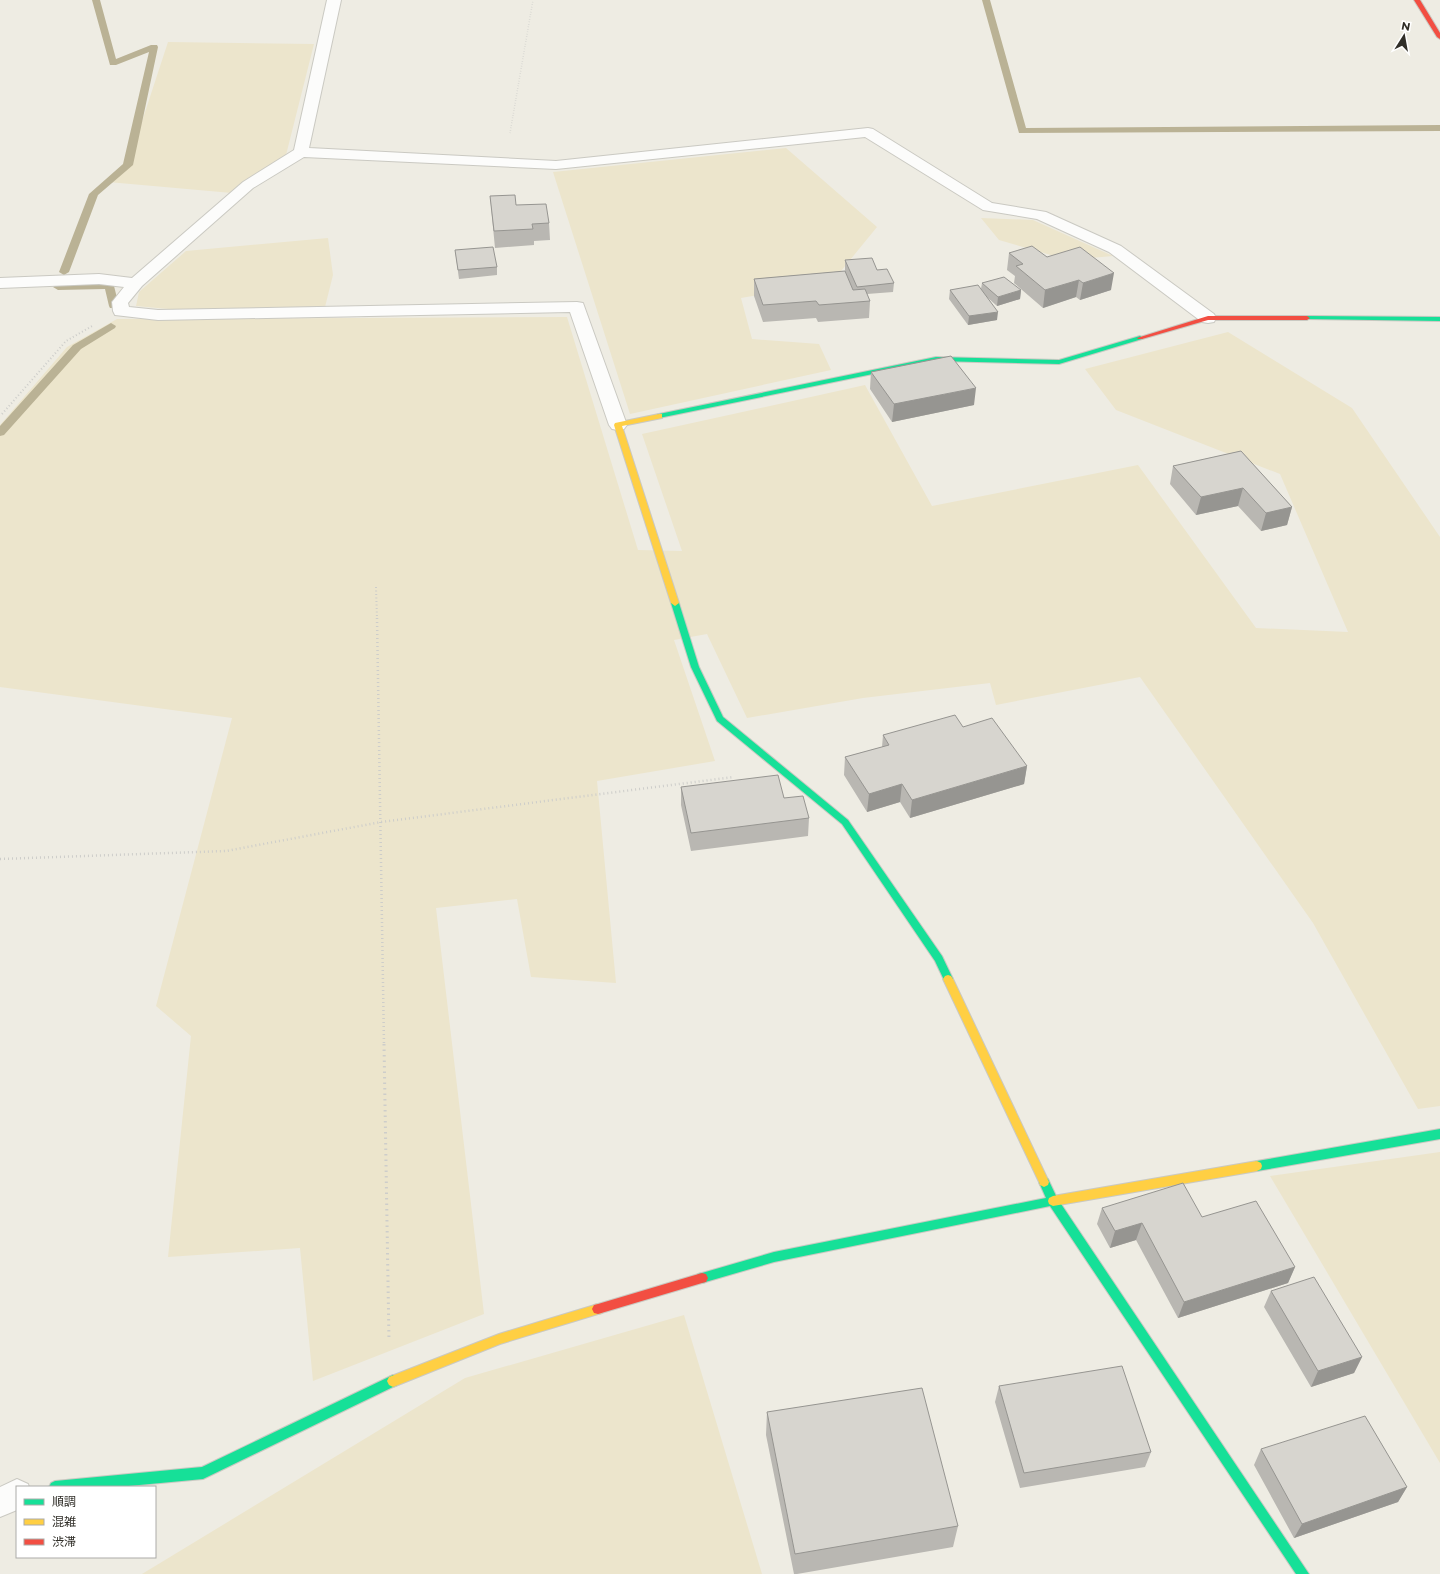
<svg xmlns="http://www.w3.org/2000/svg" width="1440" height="1574" viewBox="0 0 1440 1574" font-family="Montserrat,'Noto Sans JP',sans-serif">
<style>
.green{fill:#ece5cc}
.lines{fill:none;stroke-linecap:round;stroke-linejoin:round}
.stream{fill:#bab295;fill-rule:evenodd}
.street-casing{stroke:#cac9c2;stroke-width:2}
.fast-casing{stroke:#cac9c2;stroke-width:2}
.slow-casing{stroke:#cac9c2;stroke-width:2}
.jam-casing{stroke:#cac9c2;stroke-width:2}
.path-far3{stroke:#cdcdca;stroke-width:1.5;stroke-dasharray:0.5 2;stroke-linecap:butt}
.path-far2{stroke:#cdcdca;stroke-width:2;stroke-dasharray:1 2.5;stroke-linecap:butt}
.path-far1{stroke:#cdcdca;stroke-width:2.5;stroke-dasharray:1 3;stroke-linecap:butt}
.path{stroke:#cdcdca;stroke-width:3;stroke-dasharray:1.5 4;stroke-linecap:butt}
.street{fill:#fcfcfb;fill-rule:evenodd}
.fast{fill:#16e098;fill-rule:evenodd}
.slow{fill:#ffcf43;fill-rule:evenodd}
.jam{fill:#f24e42;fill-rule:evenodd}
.wall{fill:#b9b7b2}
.shaded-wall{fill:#969591}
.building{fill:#d7d5cf;stroke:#969591}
</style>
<rect width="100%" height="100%" fill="#eeece3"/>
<path class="green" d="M168,42L314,44L286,155L232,193L108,182L128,164Z
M786,148L877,227L832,282L741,298L752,339L819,344L831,370L630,414L553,172Z
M981,218L1033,220L1113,256L1068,260L999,240Z
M328,238L333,275L325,307L179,310L136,306L139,292L186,251Z
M567,317L638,550L682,551L642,434L865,385L932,506L1138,465L1256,628L1348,632L1280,474L1116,410L1085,369L1228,332L1352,408L1440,537V1106L1418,1109L1313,923L1140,677L996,705L990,683L863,698L747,718L707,634L674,640L715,761L597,781L616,983L531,977L517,899L436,908L484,1314L313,1381L300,1248L168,1257L191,1036L156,1006L232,718L0,687V425L67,347L117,319Z
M1440,1152V1463L1270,1176Z
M684,1315L762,1574H142L465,1378Z"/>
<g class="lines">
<path class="stream" d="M92,0H100L116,59L151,45H157L158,47L133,165L98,195L69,272L64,275L59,272L89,194L123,164L149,52L116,65H110Z
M982,0H990L1026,128L1440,125V131L1019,133Z
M109,283L114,286L119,306L118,308H110L109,306L105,289L58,290L53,287L58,284Z
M111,323L116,326L115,328L81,349L4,435L0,436V426L73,345Z"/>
<g class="street-casing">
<path id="street" d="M327,0H341L309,148L556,161L868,128L873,129L992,203L1046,212L1121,246L1214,314L1216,318L1214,322L1208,323L1202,322L1109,252L1037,219L983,210L865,137L556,169L304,157L253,188L142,286L128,303L129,307L158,310L577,302L583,303L627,425L624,429L618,430L612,429L609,425L570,312L158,320L115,315L113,311L112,302L124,287L99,284L0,288V278L99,274L132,278L243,182L294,150Z
M17,1479L28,1484L29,1487H17V1510L0,1517V1487Z"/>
</g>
<g class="fast-casing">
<path id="fast" d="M1307,316L1440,317V321L1305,319V317Z
M1140,336L1143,338L1142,339L1059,364L936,361L659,418L655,416L659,414L936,357L1059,360Z
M675,600L679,603L699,667L723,717L848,820L942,956L953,979L951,982L948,983L945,982L935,961L842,824L717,721L691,667L671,603Z
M1440,1129V1139L1257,1171L1253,1169L1252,1166L1253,1163L1257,1161Z
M1044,1177L1048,1179L1057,1198L1309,1574H1296L1050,1206L774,1262L702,1283L698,1282L696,1278L698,1274L702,1273L774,1252L1046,1198L1039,1182L1040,1179Z
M393,1375L397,1377L399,1381L397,1385L203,1479L118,1487H49L51,1483L55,1481L202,1467Z"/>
</g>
<g class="slow-casing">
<path id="slow" d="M659,414H662V418L622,426L679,603L675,606L671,603L614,425L615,423Z
M948,975L951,976L953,979L1049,1182L1048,1185L1044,1187L1040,1185L1039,1182L943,979L945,976Z
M1257,1161L1261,1163L1262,1166L1261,1169L1257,1171L1053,1206L1049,1204L1048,1201L1049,1198L1053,1196Z
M598,1304L602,1305L604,1309L602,1313L598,1314L500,1344L393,1387L389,1385L387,1381L389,1377L499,1334Z"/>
</g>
<g class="jam-casing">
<path id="jam" d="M1414,0H1420L1440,33V39L1437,37Z
M1208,316H1307L1310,318L1307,320H1208L1142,339H1138L1137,338Z
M702,1273L706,1274L708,1278L706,1282L702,1283L598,1314L594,1313L592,1309L594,1305L598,1304Z"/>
</g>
<path class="path-far3" d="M510,133L533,0"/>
<path class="path-far2" d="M2,414L66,341L92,326
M376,587L377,619"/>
<path class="path-far1" d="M377,618L384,1045
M0,859L226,851L381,822L734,777"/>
<path class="path" d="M384,1044L389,1341"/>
<use href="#street" class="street"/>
<use href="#fast" class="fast"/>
<use href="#slow" class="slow"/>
<use href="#jam" class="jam"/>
</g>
<path class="wall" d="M490,196L516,205L549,223L550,240L534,241V245L495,248Z
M455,250L497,267V275L459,279Z
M1009,253L1047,257L1111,290L1080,300L1076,297L1043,308L1014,283L1015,276L1007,270Z
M845,260L877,270L894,283L893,292L867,294L870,301L869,318L818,322L816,318L763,322L754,296V279L845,271Z
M982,283L1021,290L1020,299L997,306L988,298L997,320L968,325L949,299L950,290L981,289Z
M871,372L974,405L892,422L870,389Z
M1241,451L1292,507L1287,525L1261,531L1238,506L1196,515L1170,484L1173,466Z
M963,727L1027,766L1024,784L910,818L900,802L867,812L844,775L845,757L882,747L883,735Z
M681,787L784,798L809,818L808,836L691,851L681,805Z
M1102,1208L1202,1217L1295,1267L1288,1283L1178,1318L1136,1240L1110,1248L1097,1224Z
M1271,1291L1362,1357L1354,1373L1311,1387L1264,1307Z
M999,1386L1151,1452L1145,1467L1020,1488L995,1402Z
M767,1412L958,1526L953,1547L797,1574H794L766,1435Z
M1261,1449L1407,1487L1398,1502L1294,1538L1254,1465Z"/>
<path class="shaded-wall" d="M1114,273L1111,290L1080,300L1083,283Z
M1079,280L1076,297L1043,308L1045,290Z
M1021,290L1020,299L997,306L998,297Z
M998,312L997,320L968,325L969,316Z
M976,388L974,405L892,422L894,404Z
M1243,488L1238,506L1196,515L1201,497Z
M1292,507L1287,525L1261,531L1266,513Z
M1027,766L1024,784L910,818L912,800Z
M902,784L900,802L867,812L869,794Z
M1142,1223L1136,1240L1110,1248L1115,1231Z
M1295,1267L1288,1283L1178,1318L1184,1302Z
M1362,1357L1354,1373L1311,1387L1318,1371Z
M1407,1487L1398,1502L1294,1538L1302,1524Z"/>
<path class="building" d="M515,195L516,205L546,204L549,223L532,224L533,229L494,231L490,196Z
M1032,246L1047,257L1080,247L1114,273L1083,283L1079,280L1045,290L1016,266L1023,264L1009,253Z
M493,247L497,267L458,270L455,250Z
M872,258L877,270L887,269L894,283L857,287L845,260Z
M845,271L853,290L865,289L870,301L819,305L816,301L763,305L754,279Z
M1004,277L1021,290L998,297L982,283Z
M978,285L998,312L969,316L950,290Z
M951,356L976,388L894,404L871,372Z
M1241,451L1292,507L1266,513L1243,488L1201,497L1173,466Z
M955,715L963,727L992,718L1027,766L912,800L902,784L869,794L845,757L889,745L883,735Z
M778,775L784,798L803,796L809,818L691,833L681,787Z
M1183,1183L1202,1217L1256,1201L1295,1267L1184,1302L1142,1223L1115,1231L1102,1208Z
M1314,1277L1362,1357L1318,1371L1271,1291Z
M1122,1366L1151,1452L1024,1473L999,1386Z
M922,1388L958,1526L795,1554L767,1412Z
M1365,1416L1407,1487L1302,1524L1261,1449Z"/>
<rect x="16" y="1486" width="140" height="72" fill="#ffffff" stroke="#acaba9"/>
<rect x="24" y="1499" width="20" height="6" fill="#16e098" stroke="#acaba9"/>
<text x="52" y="1506" font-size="12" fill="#302e28">順調</text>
<rect x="24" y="1519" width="20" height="6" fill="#ffcf43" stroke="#acaba9"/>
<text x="52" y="1526" font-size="12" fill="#302e28">混雑</text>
<rect x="24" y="1539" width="20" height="6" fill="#f24e42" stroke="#acaba9"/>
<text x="52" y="1546" font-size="12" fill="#302e28">渋滞</text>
<g transform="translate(1404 36) rotate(11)" stroke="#ffffff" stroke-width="3" paint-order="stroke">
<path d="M0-3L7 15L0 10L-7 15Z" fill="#302e28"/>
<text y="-6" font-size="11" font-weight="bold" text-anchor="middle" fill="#302e28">N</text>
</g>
</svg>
